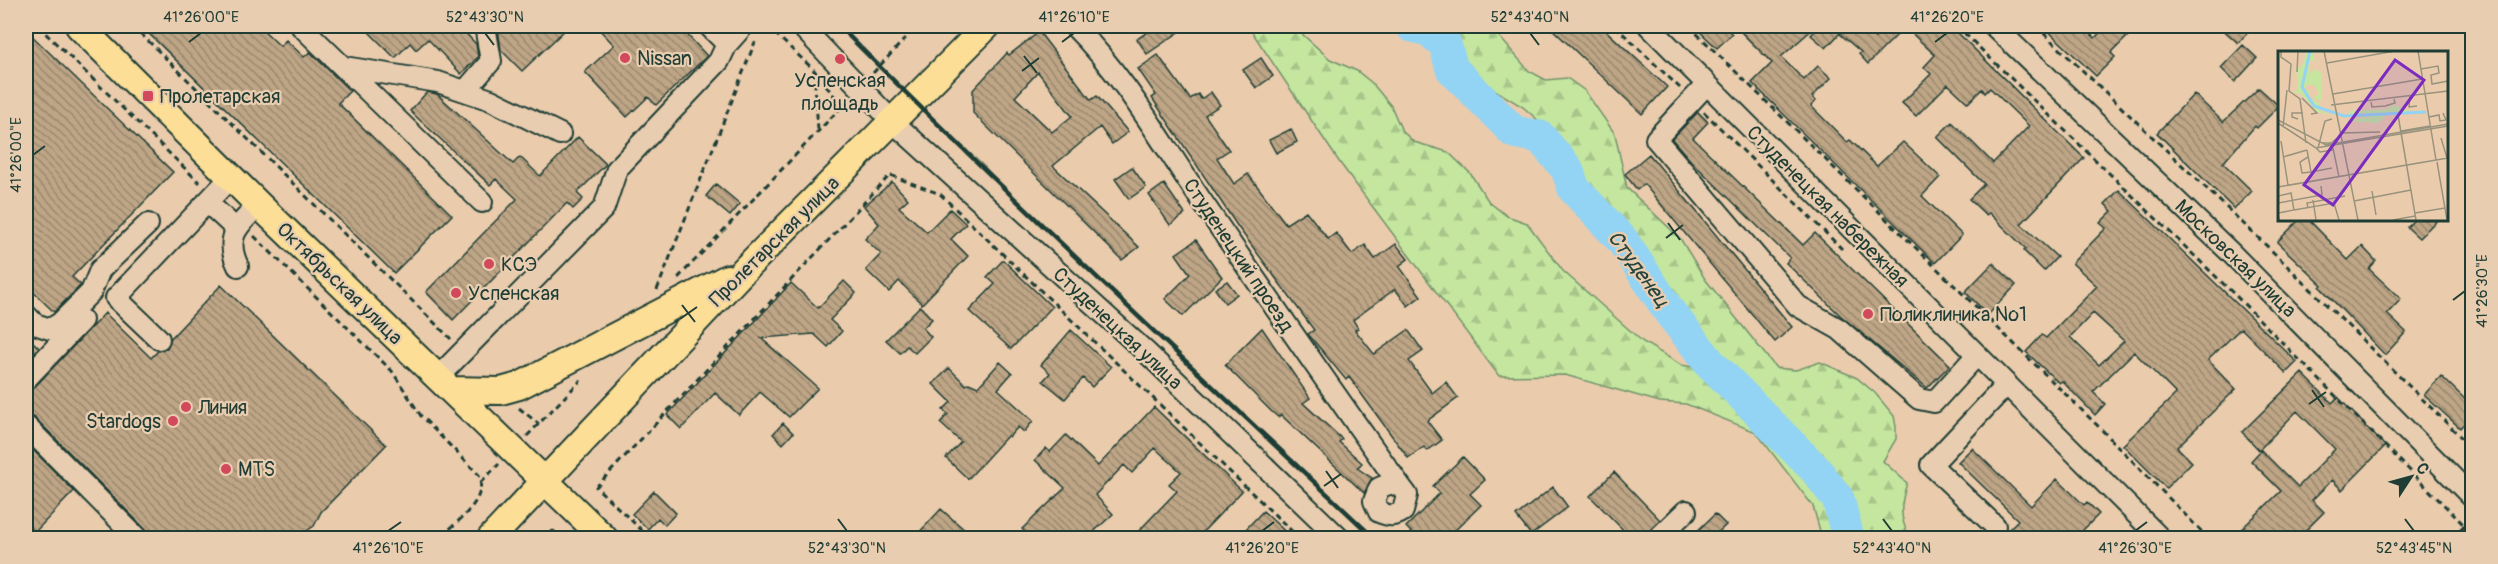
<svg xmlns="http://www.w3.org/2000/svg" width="2498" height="564" viewBox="0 0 2498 564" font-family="Pangolin,sans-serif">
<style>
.forest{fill:url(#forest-firs);stroke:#72926a;stroke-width:1.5}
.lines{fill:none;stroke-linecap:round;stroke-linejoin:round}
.river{stroke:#93d3f4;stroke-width:33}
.building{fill:url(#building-back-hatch);stroke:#1f3d34;stroke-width:1.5;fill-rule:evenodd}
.minor-casing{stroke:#1f3d34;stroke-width:24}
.major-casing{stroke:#1f3d34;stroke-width:30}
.path{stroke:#1f3d34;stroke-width:3;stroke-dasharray:6 4.5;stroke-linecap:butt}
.minor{stroke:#e9cdb0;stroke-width:20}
.major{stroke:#fcde96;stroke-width:26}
.rail{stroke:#1f3d34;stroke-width:4.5}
.ticks{fill:none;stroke:#1f3d34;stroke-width:2}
.poi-dot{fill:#d1495b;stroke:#e9cdb0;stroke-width:2}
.labels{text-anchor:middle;stroke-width:4.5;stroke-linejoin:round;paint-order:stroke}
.poi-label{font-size:20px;fill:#1f3d34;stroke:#e9cdb0;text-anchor:start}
.street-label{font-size:20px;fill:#1f3d34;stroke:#e9cdb0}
.water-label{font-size:21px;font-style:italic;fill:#25443e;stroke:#e9cdb0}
.inset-river{fill:none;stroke:#93d3f4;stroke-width:3}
.inset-road{fill:none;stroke:#99937d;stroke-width:1.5}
.view{fill:#7b2cbf;fill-opacity:0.15;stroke:#7b2cbf;stroke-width:3}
.inset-edge{fill:none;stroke:#1f3d34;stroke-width:3}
.neatline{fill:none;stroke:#1f3d34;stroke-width:2}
.ticks-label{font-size:15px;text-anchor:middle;fill:#1f3d34}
</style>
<defs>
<pattern id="forest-firs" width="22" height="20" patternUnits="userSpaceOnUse" patternTransform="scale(1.5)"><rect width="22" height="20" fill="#c4e69f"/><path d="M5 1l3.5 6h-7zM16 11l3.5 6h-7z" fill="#a8c68a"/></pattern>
<pattern id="building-back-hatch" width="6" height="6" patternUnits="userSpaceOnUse" patternTransform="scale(1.5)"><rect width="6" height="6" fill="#bea586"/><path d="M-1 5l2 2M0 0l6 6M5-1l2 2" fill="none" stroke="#9a886e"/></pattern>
</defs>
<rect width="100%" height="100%" fill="#eaccad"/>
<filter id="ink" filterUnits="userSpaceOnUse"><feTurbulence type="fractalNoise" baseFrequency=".0167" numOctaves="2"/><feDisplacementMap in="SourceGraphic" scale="12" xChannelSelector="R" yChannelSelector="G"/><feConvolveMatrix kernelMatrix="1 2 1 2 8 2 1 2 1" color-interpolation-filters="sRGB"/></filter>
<g filter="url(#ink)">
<path class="forest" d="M1248,26H1293L1330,59L1357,71L1372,83L1391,106L1402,131L1414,142L1448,152L1470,173L1489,202L1507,216L1527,223L1563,271L1643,342L1681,365L1705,369L1711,356L1708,341L1596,200L1554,134L1523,107L1493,89L1429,26H1490L1529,71L1546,80L1567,78L1585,91L1615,134L1627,188L1680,238L1705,279L1776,368L1796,370L1820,362L1857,378L1875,393L1894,416L1896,427V439L1883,461L1907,483C1900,505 1899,518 1910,538H1822L1813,506L1756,432L1686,404L1660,402L1565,375L1499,376L1340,163Z"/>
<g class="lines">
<path class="river" d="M1412,26L1429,30L1445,44L1452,69L1514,132L1540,137L1567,169L1574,189L1622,240L1671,314L1710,363L1815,469L1838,499L1848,538"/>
</g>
<path class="building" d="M141,26H259L280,46L286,40L304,57L310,52L350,91L338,103L452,215L394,273Z
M363,26H459L476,44L478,57L461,74L428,39L416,50L410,43L395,58Z
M501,26H569L522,71L501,50L498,28Z
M596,26H679L707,56L656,105L648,97L627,117L585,72L614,45Z
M1157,26H1188L1147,54L1137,39Z
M1549,26H1601L1667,87L1642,114Z
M1694,26H1723L1732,34L1717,48Z
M1748,26H1816L1781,57L1804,80L1818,66L1831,78L1812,97L1816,101L1811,106L1847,142L1850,140L1877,166L1903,142L1940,177L1922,196L1962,235L1935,263L1752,83L1772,63L1741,32Z
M1820,26H1831L1840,33L1826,48L1811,35Z
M1847,26H1860L1875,38L1887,26H1951L2084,158L2021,224L2057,257L2044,271L2024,251L2026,249L1989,213L1986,215L1969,199L1984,184L1937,137L1952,122L1993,163L2029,126L1990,88L1985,93L1982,89L1968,103L1948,84L1916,116L1902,103L1931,74L1924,67L1935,55L1905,27L1868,64L1859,54L1861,52L1840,34Z
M2043,26H2082L2095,38L2106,26H2117L2128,36L2111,53L2115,57L2096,76Z
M2219,26H2254L2238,43Z
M26,30L173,172L72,277L81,285L54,312L26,285Z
M1039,32L1091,100L1097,96L1128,132L1112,144L1100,127L1053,166L1139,247L1122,260L973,113V90L1007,53L1009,55ZM1038,72L1072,116L1052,132L1015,97Z
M2243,45L2257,58L2235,82L2221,68Z
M1158,55L1190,99L1198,94L1201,99L1211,92L1220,105L1205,115L1229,150L1217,158L1234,184L1248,174L1286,224L1306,211L1328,239L1336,233L1352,254L1365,245L1375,259L1396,244L1408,259L1399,266L1421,296L1408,306L1395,289L1353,320L1358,328L1355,330L1374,354L1408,330L1423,351L1409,361L1432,393L1446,382L1458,398L1427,421L1442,440L1427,451L1424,447L1408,458L1349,377L1346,380L1308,334L1314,330L1238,227L1152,98L1156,95L1138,69Z
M1261,58L1273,76L1256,88L1243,70Z
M2259,88L2279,106L2257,128L2255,126L2223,163L2252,191L2234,209L2157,133L2194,94L2223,122Z
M427,92L437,94L513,164L520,157L540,176L578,137L606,164L577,193L583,199L573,209L567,203L453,320L426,292L517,199L496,179L490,185L410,111Z
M1698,112L1708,122L1693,138L1803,245L1815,233L1950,365L1927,388L1841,316L1786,263L1790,258L1691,161L1672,139Z
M1291,129L1297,142L1276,153L1269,140Z
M1649,154L1792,327L1775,342L1644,184L1637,190L1625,174Z
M1132,167L1146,187L1129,199L1115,179Z
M892,182L908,199L899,207L927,232L950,209L966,224L951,239L968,256L922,304L899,281L889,292L866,270L881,254L865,239L879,224L864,206Z
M716,184L740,204L730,216L706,196Z
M1164,184L1185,214L1170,225L1149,195Z
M2119,190L2297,362L2286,373L2241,328L2208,360L2236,389L2177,447L2192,462L2166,488L2123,445L2176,394L2134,352L2093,392L2105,404L2095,415L2062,381L2059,383L2026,352L2042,335L2046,338L2097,286L2072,263L2106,228L2100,223L2112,211L2105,204ZM2093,313L2124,341L2099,365L2070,337Z
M2300,219H2308L2348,260L2362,246L2376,261L2369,269L2401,299L2387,314L2406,332L2385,355L2320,287L2322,285L2277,242Z
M2415,219H2438L2419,238L2407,227Z
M1196,240L1222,277L1183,316L1165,299L1190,274L1176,254Z
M1003,260L1052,307L1011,349L969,311L995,284L987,277Z
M1993,263L2016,285L1988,315L1965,292Z
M844,281L856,293L830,320L842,331L828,347L814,334L761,338L818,388L789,417L760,392L739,415L715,393L681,429L667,415L791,283L818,308Z
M1227,281L1237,294L1225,303L1215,289Z
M221,285L386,445L321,512L314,526L296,538H150L146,530L35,418L26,414V396L105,313L151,358L158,351L167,348L171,338Z
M920,306L932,319L923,328L931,337L915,353L907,346L900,353L886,340Z
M1262,328L1310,398L1303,403L1342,439L1339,442L1362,463L1357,468L1372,478L1364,493L1281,415L1278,417L1271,411L1225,365Z
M1071,330L1111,367L1092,387L1083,378L1065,399L1043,381L1050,373L1041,365Z
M26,335L39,348L26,361Z
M1000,362L1012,373L998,389L1033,421L1024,432L1018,427L1009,437L1008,435L968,479L946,458L961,442L940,423L948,414L943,410L951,402L933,384L949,368L966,385L969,383L978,387Z
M2302,373L2332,403L2338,397L2385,446L2342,490L2332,480L2312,500L2324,512L2306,530L2316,538H2232L2281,491L2251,461L2261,450L2298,487L2335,449L2297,411L2259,450L2242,432Z
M2441,376L2472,406V415L2460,428L2424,395Z
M1154,407L1242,491L1197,538H1132L1177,491L1169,484L1181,472L1155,448L1132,473L1124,465L1095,495L1113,514L1087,538H1031L1022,529L1065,488L1035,460L1046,448L1050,452L1066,435L1098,466Z
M783,423L793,433L783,444L773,434Z
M26,443L74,491L35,532L26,523Z
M1972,448L2031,506L2057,479L2084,505L2087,502L2099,514L2075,538H2000L2018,520L1958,462Z
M1463,457L1485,480L1470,494L1481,505L1447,538H1417L1406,527L1440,493L1433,486Z
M1614,472L1660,520L1644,538H1631L1590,496Z
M1553,487L1568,507L1531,535L1516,516Z
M654,491L676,513L665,525L658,518L648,529L632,514Z
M941,509L974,538H914Z
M1263,511L1292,538H1255L1246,529Z
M1715,514L1726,525L1712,538H1690Z"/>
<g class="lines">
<g class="minor-casing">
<path id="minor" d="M301,26L482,202
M709,26L727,44
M801,26L893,122L1147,353L1339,538
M1074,26C1125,77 1162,143 1203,203C1268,298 1334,393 1401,487L1407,495L1403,511C1394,517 1389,516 1379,512L1374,501L1379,488L1391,483L1401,487
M1649,26L2160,538
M1994,26L2231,253L2472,497
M344,67L438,82L491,100L560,134
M1707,84L1656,139L1798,306L1839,329L1919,399L1934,402L1977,355
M465,91L491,61L485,26
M207,202L235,228
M238,266C224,237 238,225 259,205
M26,315L35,324L50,329L60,323L91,292L100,270L148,224
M159,339L116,298L231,177
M438,377L604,208L617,169L719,61L727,44L743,26
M26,379L82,320
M26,426L137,538
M1995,526L1931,465L2007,384
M1658,538L1686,511"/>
</g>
<g class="major-casing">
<path id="major" d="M79,26L259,205L604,538
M451,390L501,391L519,386L727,278
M491,538L746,268L987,26"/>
</g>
<path class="path" d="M38,26L200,183
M133,26L451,339
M767,26L813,69L842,106
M1615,26L1680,88
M1689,26L2099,427L2208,538
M1957,26L2235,295L2465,526
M2036,26L2270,249L2472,448
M814,71L818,130
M873,73L917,26
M1704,112L1842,249
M254,236L392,371L421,416L479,475C488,501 457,521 440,538
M678,278L848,100
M657,290L755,42
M519,408L539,424
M527,436L581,380
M481,482L499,464
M541,538L553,531L568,538
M650,538L596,487L890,175L940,194L1299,538
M2453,538L2472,518"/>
<use href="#minor" class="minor"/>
<use href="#major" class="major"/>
<path class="rail" d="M839,26C1013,201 1194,369 1374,538"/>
</g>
</g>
<path class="ticks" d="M485,33L494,45M1530,33L1539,45M189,42L201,33M1062,42L1074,33M1935,42L1947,33M1024,56L1037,73M1022,71L1039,58M33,155L45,146M1668,223L1680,240M1666,238L1683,225M2453,300L2465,291M682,305L695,322M680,319L697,307M2312,390L2324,407M2309,404L2326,392M1326,471L1338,488M1324,486L1341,474M838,519L847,531M1883,519L1892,531M2405,519L2414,531M388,531L401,522M1262,531L1274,522M2135,531L2147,522"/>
<g class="poi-dot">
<circle cx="625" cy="58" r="6"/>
<circle cx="840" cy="59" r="6"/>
<rect x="142" y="90" width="12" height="12" rx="3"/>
<circle cx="489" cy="264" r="6"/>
<circle cx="456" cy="293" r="6"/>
<circle cx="1868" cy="314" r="6"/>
<circle cx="186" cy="407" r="6"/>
<circle cx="173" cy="421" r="6"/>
<circle cx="226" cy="469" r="6"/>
</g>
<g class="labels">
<g class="poi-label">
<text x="637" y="65">Nissan</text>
<text x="840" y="87" text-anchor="middle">Успенская<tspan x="840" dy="23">площадь</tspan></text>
<text x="160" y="103">Пролетарская</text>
<text x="501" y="271">КСЭ</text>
<text x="468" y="300">Успенская</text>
<text x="1880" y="321">Поликлиника №1</text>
<text x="198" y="414">Линия</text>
<text x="161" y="428" text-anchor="end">Stardogs</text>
<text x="238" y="476">MTS</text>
</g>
<g class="street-label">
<text transform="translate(1828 206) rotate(45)" y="7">Студенецкая набережная</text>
<text transform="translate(774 241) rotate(-45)" y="7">Пролетарская улица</text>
<text transform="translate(1239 255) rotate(56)" y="7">Студенецкий проезд</text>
<text transform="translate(2236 258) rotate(44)" y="7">Московская улица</text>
<text transform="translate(340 283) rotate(44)" y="7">Октябрьская улица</text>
<text transform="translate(1118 328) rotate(43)" y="7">Студенецкая улица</text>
</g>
<g class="water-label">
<text transform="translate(1639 269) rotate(54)" y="7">Студенец</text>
</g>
</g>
<g transform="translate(2278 51)">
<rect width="170" height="170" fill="#eaccad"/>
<path d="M29,0H34L37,10H32L31,23L37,18L43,22L44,50L35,47L41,43L37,34H29L25,39H31L32,47L41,52V59L54,64L39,61L23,43L14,41L20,39L18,16L23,17ZM115,54L137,62L112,61L100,72L68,70L107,62L70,63L73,60L110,58Z" fill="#c4e69f"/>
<path class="inset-river" d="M32,0L24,36L36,55L66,65L148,61"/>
<path class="inset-road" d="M3,0V6L13,13L11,40L22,48L28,92M46,0L80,169M140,0L158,109M49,12L117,0M143,18L160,15L161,22L153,24L154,33L170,30M19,21L20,0M55,43L144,28M132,45L131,56L139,55M24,47L39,62L33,63M93,51L94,56L107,55L117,52L116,48M53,54L170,40M120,64L138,169M151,66L161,64L162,70L168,69L165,62M20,68L14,66V62H25M0,69L48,94L170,73M0,72L38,97L170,75M5,76L9,39M123,80L152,75M63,82L102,81M163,87L169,107M3,90L10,134M44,92H53L63,84M38,97L42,101L55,99M40,97L47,70L54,68M55,97L61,126M29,99L33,121L24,122L22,111L30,106M5,106L29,99M159,111L169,169M33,121L54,117M0,136L170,107M94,140L98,164M0,145L13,142L16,159L0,162L1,169M35,149L38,169M76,150L133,139M0,152L44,144L43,135M30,157L29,152L67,145M16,159L56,152L61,169M137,162L167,157M115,169L137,165"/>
<path class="view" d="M117,9L146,29L55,154L26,134Z"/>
<rect width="170" height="170" class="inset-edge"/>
</g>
<rect width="2498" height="564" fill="none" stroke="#e9cdb0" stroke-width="66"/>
<g transform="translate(2411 477) rotate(54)" stroke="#e9cdb0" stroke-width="4.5" paint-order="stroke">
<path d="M0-4.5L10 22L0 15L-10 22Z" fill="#1f3d34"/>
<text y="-9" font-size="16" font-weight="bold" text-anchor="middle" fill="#1f3d34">С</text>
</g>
<rect x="33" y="33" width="2432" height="498" class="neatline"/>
<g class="ticks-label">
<text x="201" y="22">41°26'00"E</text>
<text x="485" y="22">52°43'30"N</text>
<text x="1074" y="22">41°26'10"E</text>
<text x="1530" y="22">52°43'40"N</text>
<text x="1947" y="22">41°26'20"E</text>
<text transform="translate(16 155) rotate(-90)" y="5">41°26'00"E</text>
<text transform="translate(2482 291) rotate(-90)" y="5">41°26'30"E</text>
<text x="388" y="553">41°26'10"E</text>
<text x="847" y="553">52°43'30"N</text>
<text x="1262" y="553">41°26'20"E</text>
<text x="1892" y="553">52°43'40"N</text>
<text x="2135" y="553">41°26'30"E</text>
<text x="2414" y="553">52°43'45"N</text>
</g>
</svg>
